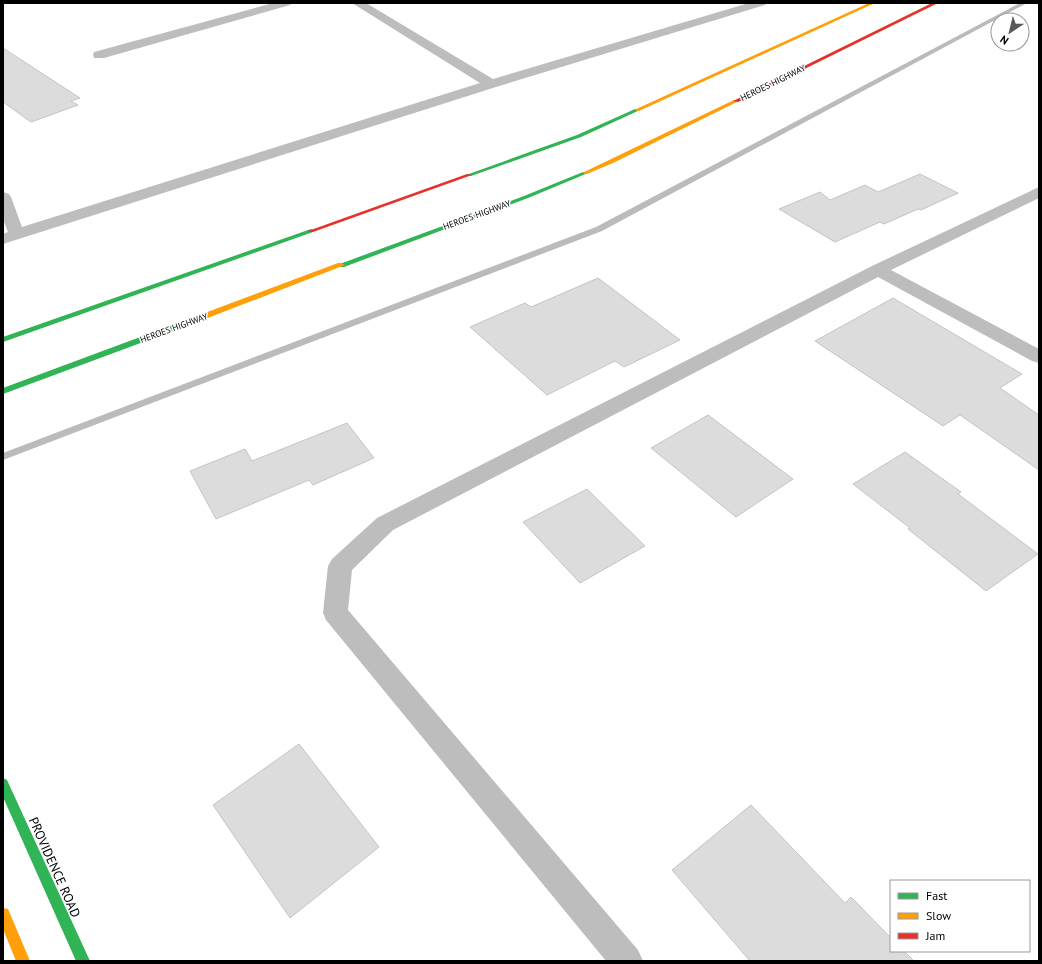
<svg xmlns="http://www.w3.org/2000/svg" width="1042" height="964" viewBox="0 0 1042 964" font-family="'PT Sans',sans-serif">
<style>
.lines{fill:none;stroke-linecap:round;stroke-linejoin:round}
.stream{fill:#bbb;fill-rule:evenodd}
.building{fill:#dcdcdc;stroke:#c4c4c4}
.street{fill:#bdbdbd;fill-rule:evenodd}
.fast{fill:#30b455;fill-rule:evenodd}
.slow{fill:#ff9f0a;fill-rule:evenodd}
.jam{fill:#e5322d;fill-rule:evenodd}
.labels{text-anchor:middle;stroke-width:3;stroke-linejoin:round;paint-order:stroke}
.far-street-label{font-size:9px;fill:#000;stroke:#fff}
.near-street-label{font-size:13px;fill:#000;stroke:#fff}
</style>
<rect width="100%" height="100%" fill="#fff"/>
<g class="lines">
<path class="stream" d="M1020,3H1027L602,231L3,460V453L596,227Z"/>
</g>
<path class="building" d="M3,48L80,98L71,101L78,105L31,122L3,102Z
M920,174L958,193L921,210L918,209L884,224L880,222L835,242L779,209L820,192L830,200L865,185L878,192Z
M598,278L680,340L624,367L615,361L547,395L470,327L525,303L531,307Z
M893,298L1022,374L1000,388L1039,415V470L960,415L943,426L815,341Z
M708,415L793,479L736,517L651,448Z
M347,423L374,458L313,485L309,480L216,519L190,471L245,449L252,461Z
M905,452L961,492L958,494L1038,554L986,591L908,529L910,528L853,484Z
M587,489L645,546L580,583L523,522Z
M299,744L379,847L290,918L213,805Z
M751,805L845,903L851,897L891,938V951H904L914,961H750L672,870Z"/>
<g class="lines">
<path class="street" d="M273,3H292L290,5L104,58H94L93,55L94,52Z
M352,3H366L493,79L749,3H767L765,5L496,87L3,244V234L8,232L3,219V192L9,194L11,197L22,227L480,83Z
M1039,187V198L891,270L1039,349V363L1032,361L878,277L393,530L352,570L348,610L638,950L643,961H606L326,620L323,613L328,566L332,559L377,518L872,266Z"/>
<path class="fast" d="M635,109L640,110L581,137L471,176L466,175L577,135Z
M583,172L588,173L528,198L344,267H341L337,265L524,196Z
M311,229L313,230V232L3,342V337Z
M194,317H200L201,319L200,321L3,394V388Z
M3,778L7,780L90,961H76L3,797Z"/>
<path class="slow" d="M869,3H875L639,111L634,110Z
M734,100L739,101L613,163L587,174L582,173Z
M338,263H341L345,265L200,321H194L193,319L194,317Z
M3,908L8,909L30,961H16L3,929Z"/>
<path class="jam" d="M932,3H938L738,102L733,101Z
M467,174L472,175L313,232H309L308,231Z"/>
</g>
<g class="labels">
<g class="far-street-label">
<text transform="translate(773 83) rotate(-26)" y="3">HEROES HIGHWAY</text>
<text transform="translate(477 215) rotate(-20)" y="3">HEROES HIGHWAY</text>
<text transform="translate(174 328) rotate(-20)" y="3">HEROES HIGHWAY</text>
</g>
<g class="near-street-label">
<text transform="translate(55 867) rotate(66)" y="5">PROVIDENCE ROAD</text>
</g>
</g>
<rect width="1042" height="964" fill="none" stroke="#000000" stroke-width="8"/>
<rect x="890" y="880" width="140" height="72" fill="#ffffff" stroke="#999999"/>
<rect x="898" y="893" width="20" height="6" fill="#30b455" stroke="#999999"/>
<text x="926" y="900" font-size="12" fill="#000000">Fast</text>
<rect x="898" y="913" width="20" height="6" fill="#ff9f0a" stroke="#999999"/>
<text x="926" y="920" font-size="12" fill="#000000">Slow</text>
<rect x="898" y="933" width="20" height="6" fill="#e5322d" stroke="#999999"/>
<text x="926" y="940" font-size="12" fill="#000000">Jam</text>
<g transform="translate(1010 32) rotate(215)"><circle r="19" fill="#ffffff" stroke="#999999"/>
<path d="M0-3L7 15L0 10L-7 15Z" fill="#595959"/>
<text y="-6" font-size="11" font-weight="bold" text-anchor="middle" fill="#000000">N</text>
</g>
</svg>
